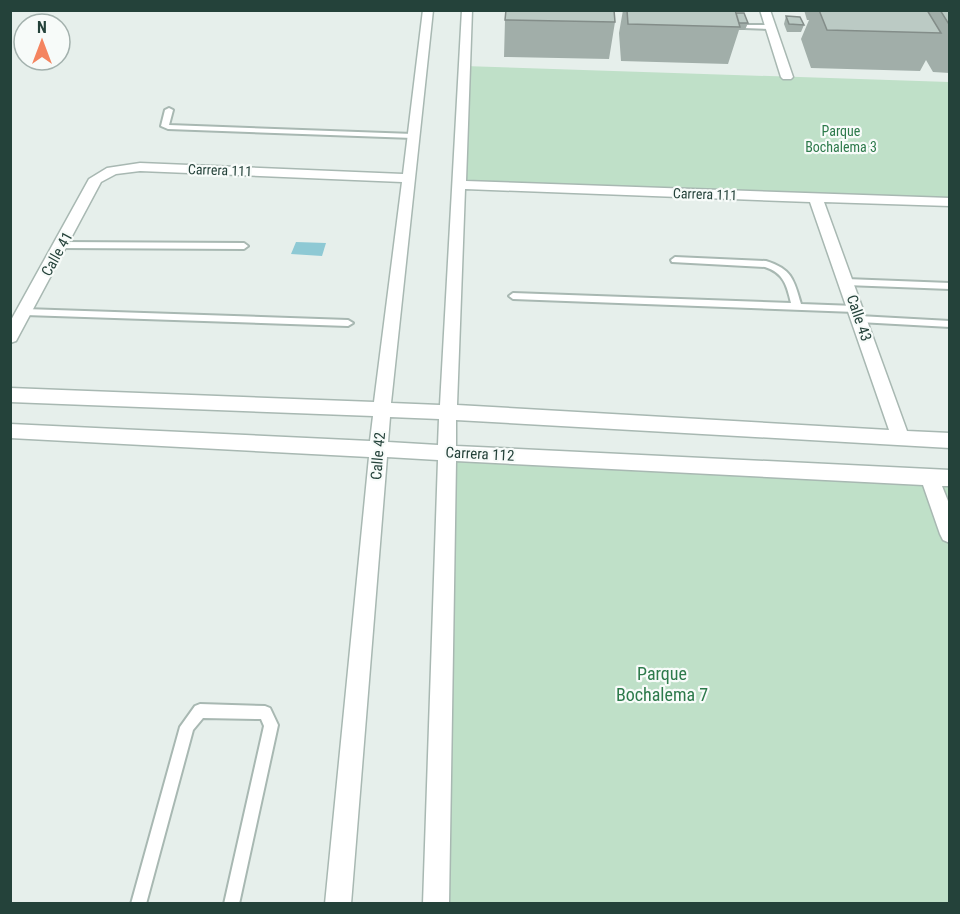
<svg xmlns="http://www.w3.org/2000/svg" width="960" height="914" viewBox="0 0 960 914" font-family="'Roboto Condensed',sans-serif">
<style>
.green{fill:#bfe0c8}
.water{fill:#8ec9d4}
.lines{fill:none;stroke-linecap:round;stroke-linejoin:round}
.service-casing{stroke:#a8b8b2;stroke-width:4}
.minor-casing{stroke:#a8b8b2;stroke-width:3}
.service{fill:#fff;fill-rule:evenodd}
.minor{fill:#fff;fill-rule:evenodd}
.wall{fill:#a1aea9}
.building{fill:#bbcac4;stroke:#838d89;stroke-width:1.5}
.labels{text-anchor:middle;stroke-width:4.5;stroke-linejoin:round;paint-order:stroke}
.far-park-label{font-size:14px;fill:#2d7a4b;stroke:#f7fbf9}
.far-street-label{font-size:14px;fill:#24423a;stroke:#f7fbf9}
.street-label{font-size:15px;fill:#24423a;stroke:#f7fbf9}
.near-park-label{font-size:18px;fill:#2d7a4b;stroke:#f7fbf9}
</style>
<rect width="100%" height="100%" fill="#e6efeb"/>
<path class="green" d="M464,66L949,82V202L460,185Z
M447,453L949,478V903L436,904Z"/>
<path class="water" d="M296,242L326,243L322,256L291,254Z"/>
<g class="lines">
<g class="service-casing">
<path id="service" d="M742,25H771L774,27L771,29L744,28L742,27Z
M169,108L173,110L169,125L413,134L417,136L413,138L168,129L161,126L165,110Z
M62,242L244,243L248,246L244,249L62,248L58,245Z
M675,257L766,261C792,269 794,280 801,304L855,306L860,309L855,312L513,299L509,296L513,293L791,303C787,286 784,273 765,267L672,262L671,260Z
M846,279L950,283V289L846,285L842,282Z
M25,309L348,320L353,323L348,326L25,315L20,312Z
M859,316L950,321V327L859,322L854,319Z
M200,704L265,706L270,708L278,725L239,904H224L264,726L261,719L203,718L193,730L146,904H131L180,727L195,706Z"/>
</g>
<g class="minor-casing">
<path id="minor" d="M423,10H433L391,403L440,405L462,10H472L466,181L950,198V206L824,202L907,431L950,433V448L456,420V446L950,470V486H942L950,506V543L943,540L940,534L923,485L456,461L449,904H423L438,460L387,457L351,904H325L369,457L10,438V424L370,441L373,416L10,402V388L374,402L402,182L140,171L116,174L101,182L16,341L10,343V322L89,179L107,168L140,163L403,174ZM465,189L810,202L889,430L457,405ZM390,417L439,419L438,445L388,442Z
M760,10H770L793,77L791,79H783L781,77Z"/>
</g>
<use href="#service" class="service"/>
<use href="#minor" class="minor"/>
</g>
<path class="wall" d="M623,10H735L736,13L748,23L745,30H739L728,64L621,61L619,33Z
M804,10H950V73L933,72L926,60L920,71L811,68L801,39L809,20H807Z
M786,16L804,25L801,32H787L784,24Z
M505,20L615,22L609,59L504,57Z"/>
<path class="building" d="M506,10H614L615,22L505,20Z
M627,10H735L740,27L628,24Z
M819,10H927L941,33L827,30Z
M940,10H950V26Z
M736,13H744L748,23H739Z
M786,16L800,17L804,25L789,24Z"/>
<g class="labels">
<g class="far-park-label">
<text x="841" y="136">Parque<tspan x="841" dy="16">Bochalema 3</tspan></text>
</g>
<g class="far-street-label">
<text transform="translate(220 170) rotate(2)" y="5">Carrera 111</text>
<text transform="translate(705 194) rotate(2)" y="5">Carrera 111</text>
</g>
<g class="street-label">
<text transform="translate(57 254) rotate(-61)" y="5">Calle 41</text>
<text transform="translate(859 318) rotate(71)" y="5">Calle 43</text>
<text transform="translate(480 454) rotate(3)" y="5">Carrera 112</text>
<text transform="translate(378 456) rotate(-85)" y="5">Calle 42</text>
</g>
<g class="near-park-label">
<text x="662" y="680">Parque<tspan x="662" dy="21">Bochalema 7</tspan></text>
</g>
</g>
<rect width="960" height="914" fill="none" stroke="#24423a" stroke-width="24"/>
<g transform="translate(42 42)"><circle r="28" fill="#f7fbf9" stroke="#a3b1ad" stroke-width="1.5"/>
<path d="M0-4.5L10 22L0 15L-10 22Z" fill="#f4845f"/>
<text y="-9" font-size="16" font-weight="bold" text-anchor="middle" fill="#24423a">N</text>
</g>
</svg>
